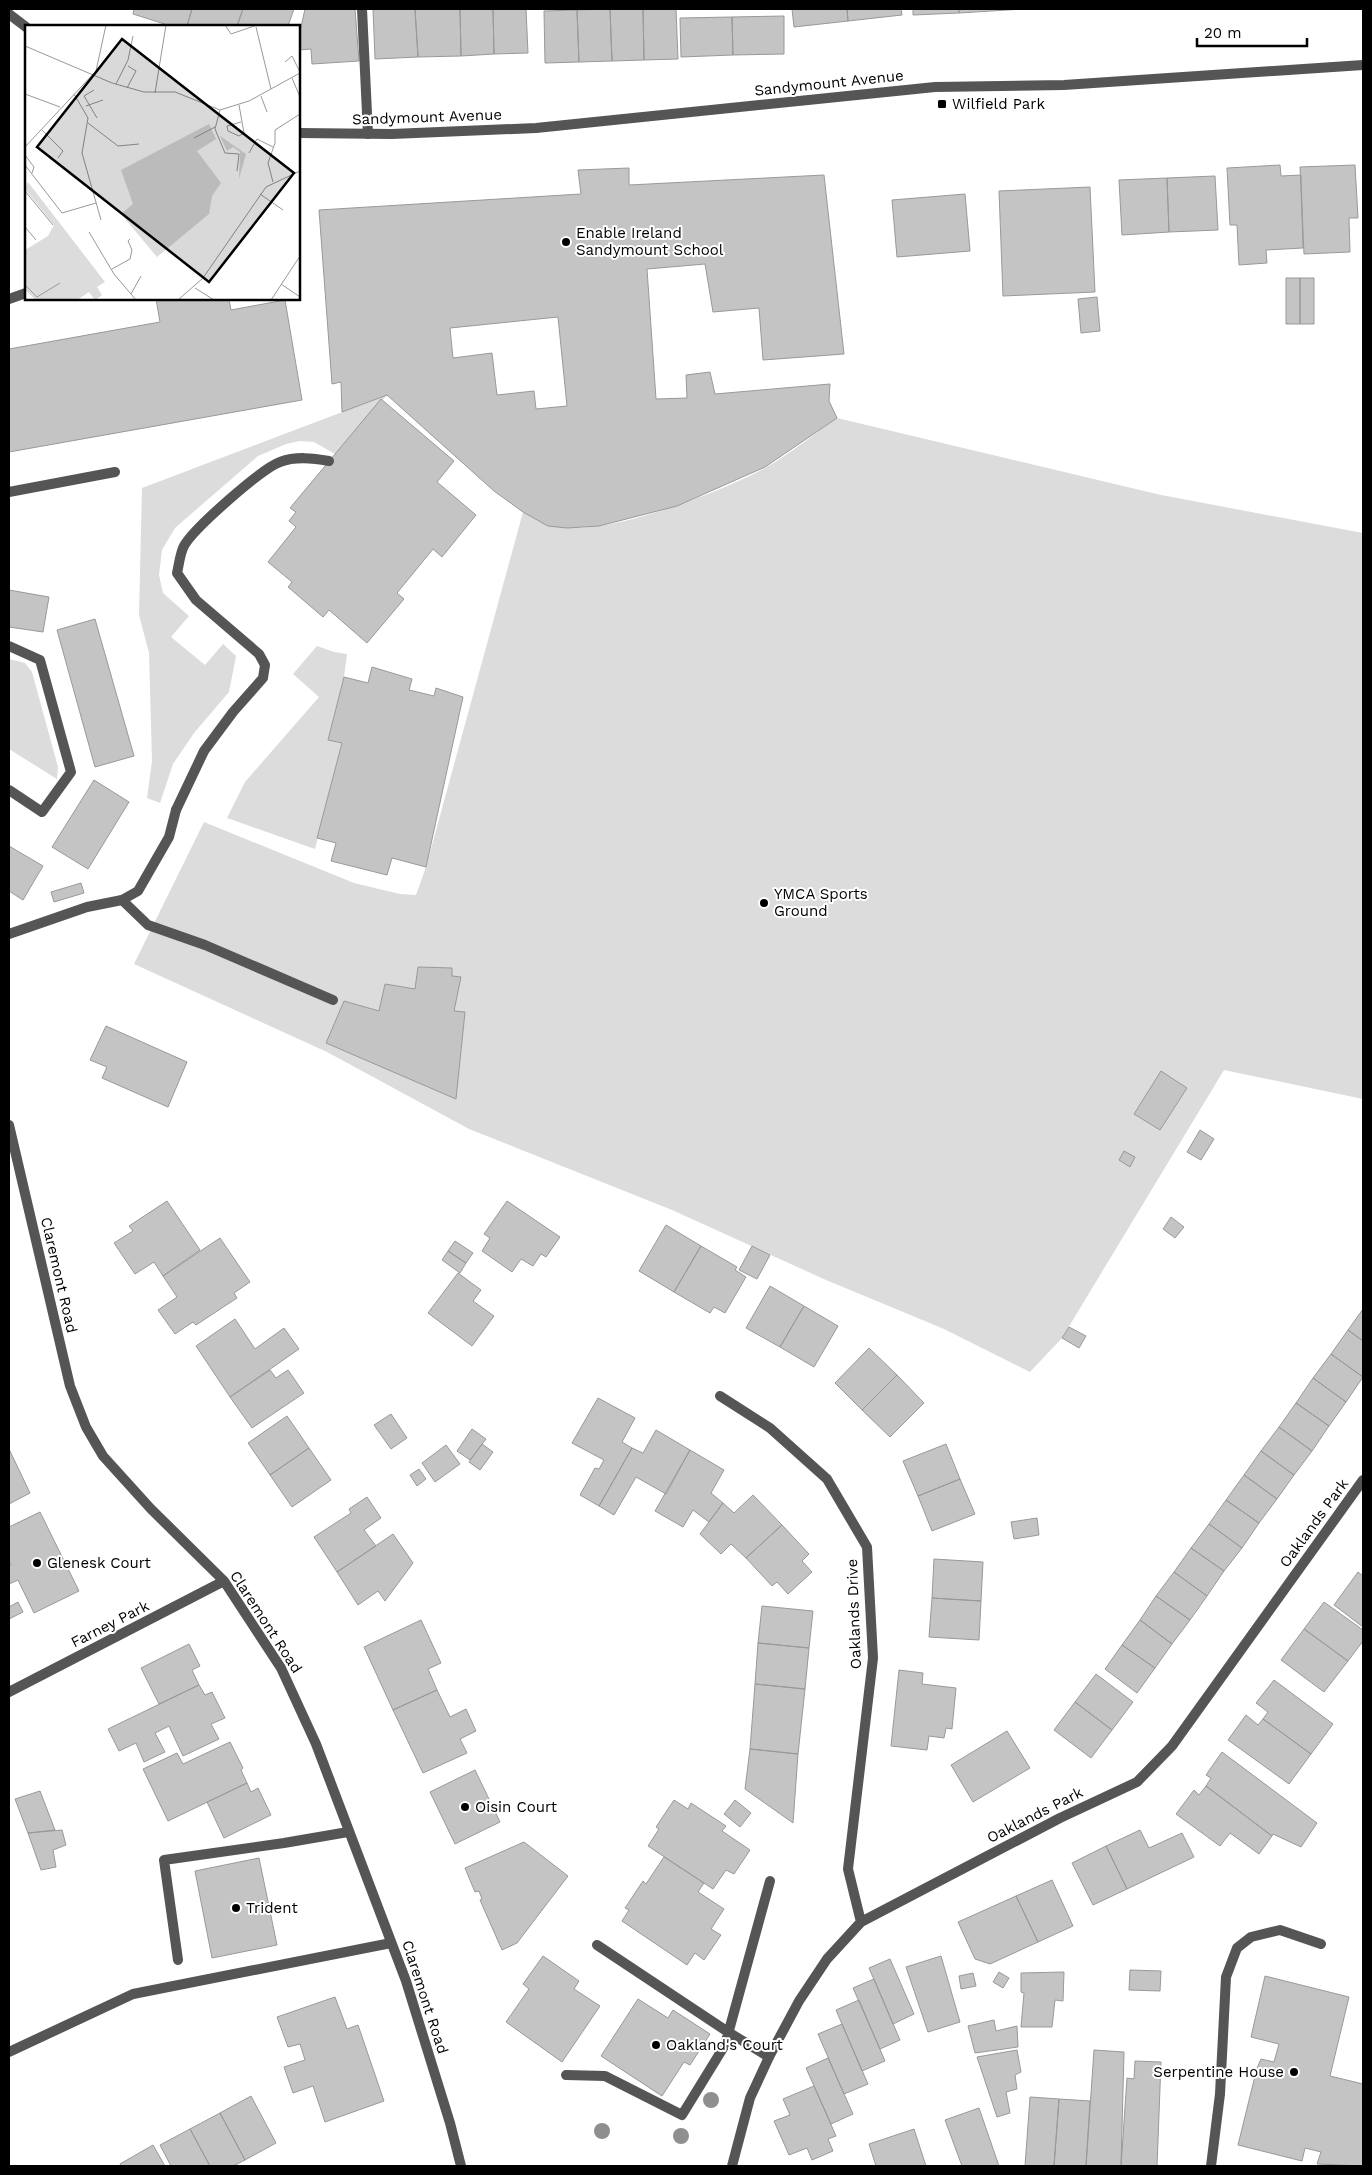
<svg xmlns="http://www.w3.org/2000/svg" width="1372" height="2175" viewBox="0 0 1372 2175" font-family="'Work Sans',sans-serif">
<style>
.green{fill:#dcdcdc}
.building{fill:#c4c4c4;stroke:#999;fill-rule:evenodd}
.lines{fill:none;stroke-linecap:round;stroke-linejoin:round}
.service{stroke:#555;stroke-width:10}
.minor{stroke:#555;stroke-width:10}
.tertiary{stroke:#555;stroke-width:10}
.tree{fill:#8f8f8f}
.poi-dot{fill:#000;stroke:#fff;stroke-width:2}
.labels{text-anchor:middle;stroke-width:4;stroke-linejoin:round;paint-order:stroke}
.street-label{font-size:15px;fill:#000;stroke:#fff}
.poi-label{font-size:15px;fill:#000;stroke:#fff;text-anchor:start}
.inset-road{fill:none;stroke:#999;stroke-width:1}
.view{fill:#000;fill-opacity:0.15;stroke:#000;stroke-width:2.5}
.inset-edge{fill:none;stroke:#000;stroke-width:2.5}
</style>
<rect width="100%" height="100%" fill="#fff"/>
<path class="green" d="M387,395L335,454L314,442L300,441L286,444L258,456L175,528L162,550L159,575L163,593L189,616L171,637L205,665L223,644L236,656L229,692L194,733L173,764L160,803L147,798L152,761L149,653L139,615L142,488Z
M837,418L1161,495L1363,533V1099L1224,1070L1062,1338L1030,1372L944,1329L826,1280L672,1210L469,1129L327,1052L134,964L204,822L354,883L400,894L416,895L426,867L523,512C536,519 551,525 566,527C613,534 723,491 765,468C790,454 814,434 837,418Z
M317,646L334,652L347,654L344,677L328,739L342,743L315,849L227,818L245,782L319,697L293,674Z
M9,659L25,663L32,672L58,767L57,779L9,749Z"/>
<path class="building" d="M134,9H192L187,26H171L133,14Z
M192,9H243L237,26H187Z
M243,9H294L288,26H237Z
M305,9H355L359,61L312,64L311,49L299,50V36Z
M373,9H415L418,57L375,59Z
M415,9H460L461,56L418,57Z
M460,9H493L494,54L461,56Z
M493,9H526L528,53L494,54Z
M610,9L612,61L579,62L577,10Z
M610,9H643L644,60L612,61Z
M643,9H676L678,59L644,60Z
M792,9H847L848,21L794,27Z
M847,9H901L902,15L848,21Z
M913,9H959V13L913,15Z
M959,9H1024L959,13Z
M577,10L579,62L545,63L544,11Z
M784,16V54L733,55L732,17Z
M732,17L733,55L681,57L680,18Z
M1280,165L1281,176L1301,175L1303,248L1266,250L1267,263L1239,265L1237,225H1230L1227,168Z
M1355,165L1358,218H1349L1350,252L1304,254L1300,167Z
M629,168V185L824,175L844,354L763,360L759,308L713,312L705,264L647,269L656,399L687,398L686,375L710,372L715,394L830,384L829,401L837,418L765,467L677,506L599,526L567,528L548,526L523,512L494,491L387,395L342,412L341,382L332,384L319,210L581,194L578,170ZM558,317L567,406L536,409L534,391L497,395L492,353L453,358L450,328Z
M1215,176L1218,230L1169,232L1167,178Z
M1167,178L1169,232L1122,235L1119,180Z
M1090,187L1095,292L1003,296L999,191Z
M965,194L970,251L897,257L892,200Z
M1286,278H1300V324H1286Z
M1300,278H1314V324H1300Z
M1097,297L1100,331L1081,333L1078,299Z
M156,299H229L231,310L285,300L302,400L9,452V349L160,322Z
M381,399L454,461L437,482L476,515L442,557L433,549L397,593L404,599L367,643L329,610L323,617L288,587L292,582L268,562L296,527L289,521L296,512L290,508Z
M9,590L49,597L43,632L9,627Z
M95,619L134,756L95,767L57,630Z
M372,667L412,679L409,690L434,696L436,688L463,697L426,867L392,858L387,875L331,861L336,843L317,838L342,743L328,740L344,677L368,683Z
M94,780L129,802L88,869L52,847Z
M9,846L43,866L23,900L9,891Z
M81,883L84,893L54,902L51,892Z
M418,967L452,968V976L461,977L454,1011L465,1012L456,1099L326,1043L344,1001L379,1011L385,984L415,989Z
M106,1026L187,1062L168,1107L102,1078L107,1067L90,1060Z
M1161,1071L1187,1088L1160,1130L1134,1114Z
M1200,1130L1214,1139L1201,1160L1187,1152Z
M1124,1151L1135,1157L1130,1167L1119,1160Z
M167,1201L200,1250L163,1276L154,1262L135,1274L114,1243L133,1231L129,1226Z
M507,1201L560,1237L546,1257L541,1254L533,1266L521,1259L512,1272L482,1251L490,1238L484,1234Z
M1171,1217L1184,1227L1175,1238L1163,1229Z
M666,1225L701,1246L674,1292L639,1271Z
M220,1238L250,1282L234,1293L237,1298L196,1325L193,1322L175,1334L158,1310L177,1297L163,1276Z
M455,1241L473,1253L466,1263L448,1251Z
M701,1246L737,1267L735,1270L746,1277L725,1313L714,1307L710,1313L674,1292Z
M752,1246L770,1255L757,1279L739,1270Z
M448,1251L466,1263L460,1273L442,1260Z
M458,1273L481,1290L473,1301L494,1316L472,1346L428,1313Z
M770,1286L804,1306L780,1347L746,1328Z
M804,1306L838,1326L814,1367L780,1347Z
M1363,1309V1341L1348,1330Z
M235,1319L255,1349L284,1328L299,1349L230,1397L196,1346Z
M1069,1327L1086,1336L1079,1348L1062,1338Z
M1348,1330L1363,1341V1377L1331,1354Z
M869,1348L897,1375L862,1410L835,1383Z
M1331,1354L1363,1377L1346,1402L1313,1378Z
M270,1370L276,1378L288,1370L304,1393L252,1428L230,1397Z
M897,1375L924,1403L890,1437L862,1410Z
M1313,1378L1346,1402L1329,1426L1296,1403Z
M598,1398L635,1418L622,1442L632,1448L599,1506L580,1495L595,1468L599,1469L604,1460L572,1443Z
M1296,1403L1329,1426L1312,1451L1279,1427Z
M391,1414L407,1438L391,1449L374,1425Z
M287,1416L309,1448L270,1475L248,1443Z
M1279,1427L1312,1451L1294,1475L1261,1451Z
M472,1429L486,1439L470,1460L457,1451Z
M656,1430L690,1450L666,1494L636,1477L614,1515L599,1506L632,1448L643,1453Z
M482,1444L493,1452L480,1470L469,1462Z
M946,1444L960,1479L918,1496L903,1461Z
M446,1445L460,1464L435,1482L422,1463Z
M309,1448L331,1480L292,1507L270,1475Z
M9,1449L30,1493L9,1504Z
M690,1450L724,1470L711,1493L723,1503L709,1522L693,1510L683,1527L655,1511Z
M1261,1451L1294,1475L1277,1499L1244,1475Z
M419,1469L426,1479L417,1486L410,1475Z
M1244,1475L1277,1499L1259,1523L1226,1500Z
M960,1479L975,1514L932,1531L918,1496Z
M753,1495L782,1525L746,1558L731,1544L721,1554L700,1534L723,1503L734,1513Z
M367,1497L381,1518L364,1530L376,1546L337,1572L314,1537L351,1513L349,1509Z
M1226,1500L1259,1523L1242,1548L1209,1524Z
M40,1512L79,1591L34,1613L18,1580L9,1584V1566L11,1565L9,1561V1527Z
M1037,1518L1039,1535L1014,1539L1011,1522Z
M1209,1524L1242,1548L1224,1571L1191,1548Z
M782,1525L809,1554L802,1561L812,1572L788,1594L777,1582L772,1586L746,1558Z
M393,1534L413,1563L385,1601L378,1591L358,1605L337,1572Z
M1191,1548L1224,1571L1207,1596L1174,1572Z
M934,1559L983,1562L981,1601L932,1598Z
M1174,1572L1207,1596L1190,1620L1156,1596Z
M1358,1572L1363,1576V1627L1334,1605Z
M1156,1596L1190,1620L1172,1644L1140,1620Z
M932,1598L981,1601L979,1640L929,1637Z
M18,1602L23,1612L9,1619V1607Z
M1324,1602L1363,1630V1641L1348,1661L1304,1629Z
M762,1606L813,1611L809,1648L758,1643Z
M421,1620L441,1663L428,1669L437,1690L393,1710L364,1647Z
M1140,1620L1172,1644L1155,1668L1122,1645Z
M1304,1629L1348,1661L1324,1692L1281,1660Z
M758,1643L809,1648L805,1689L755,1684Z
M189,1644L200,1666L192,1670L199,1685L159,1704L141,1668Z
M1122,1645L1155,1668L1137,1693L1105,1669Z
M899,1670L923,1673L922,1684L956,1688L952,1729L946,1728L944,1738L929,1736L927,1750L891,1746Z
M1096,1674L1133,1702L1112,1730L1075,1702Z
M1274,1680L1333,1724L1311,1754L1263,1719L1268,1712L1256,1703Z
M755,1684L805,1689L798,1754L750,1749Z
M199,1685L205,1695L212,1692L225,1718L211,1724L219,1739L183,1756L169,1726L155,1733L165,1752L144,1762L136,1743L119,1751L108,1729Z
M437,1690L450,1717L466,1709L476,1731L460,1739L467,1753L423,1773L393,1710Z
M1075,1702L1112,1730L1091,1758L1054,1730Z
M1246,1715L1258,1725L1263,1719L1311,1754L1289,1784L1228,1740Z
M1007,1731L1030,1768L973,1802L951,1765Z
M230,1742L243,1768L241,1770L247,1783L168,1821L143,1769L177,1753L183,1764Z
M750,1749L798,1754L793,1823L745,1789Z
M1222,1752L1317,1823L1301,1847L1273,1834L1272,1836L1206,1786L1211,1778L1206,1775Z
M475,1770L500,1822L455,1844L430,1792Z
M247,1783L251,1792L258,1788L271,1815L224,1838L207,1802Z
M1206,1786L1272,1836L1259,1854L1230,1833L1220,1846L1176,1814L1194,1790L1199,1795Z
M40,1791L55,1830L28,1833L15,1799Z
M674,1800L688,1809L691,1803L726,1826L722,1831L750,1850L734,1874L726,1870L713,1889L648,1846L659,1829L656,1827Z
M735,1800L751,1813L740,1827L724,1814Z
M62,1830L66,1845L53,1850L56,1867L41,1870L28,1833Z
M1140,1830L1149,1848L1182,1833L1194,1857L1127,1889L1106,1846Z
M524,1842L568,1876L517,1943L502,1950L480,1900L482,1899L479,1891L475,1892L465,1868Z
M1106,1846L1127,1889L1093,1905L1072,1863Z
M664,1857L704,1883L698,1892L724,1909L711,1929L721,1935L704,1960L695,1953L687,1965L622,1921L629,1910L625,1908L643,1881L646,1884Z
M259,1858L277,1945L212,1958L195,1871Z
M1052,1880L1073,1926L1038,1942L1016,1896Z
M1016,1896L1038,1942L990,1964L975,1959L958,1922Z
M543,1956L579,1981L574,1989L600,2006L562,2062L506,2022L529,1989L523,1984Z
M941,1956L960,2022L928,2032L906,1967Z
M890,1959L914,2014L893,2024L869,1968Z
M1130,1970L1161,1971L1160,1991L1129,1990Z
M999,1972L1009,1978L1003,1988L993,1982Z
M1064,1972L1063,2001L1055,2000L1052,2027H1021L1024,1993L1021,1992V1973Z
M973,1973L976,1986L961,1989L959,1976Z
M1265,1976L1349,1997L1330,2076L1363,2084V2166L1317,2164L1321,2152L1305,2148L1302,2161L1238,2145L1257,2068L1261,2059L1274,2062L1279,2044L1251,2037Z
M874,1979L900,2040L880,2049L853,1988Z
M335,1997L347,2029L358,2025L384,2101L325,2122L313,2086L293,2093L284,2067L305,2060L300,2044L288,2047L277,2017Z
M638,1999L668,2018L673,2010L710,2034L690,2065L684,2062L662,2096L601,2056Z
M859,2000L885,2061L862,2071L836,2010Z
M994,2020L996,2031L1017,2026L1018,2047L975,2053L968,2026Z
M842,2024L868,2084L844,2094L818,2034Z
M1017,2050L1021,2072L1015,2075L1017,2089L1006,2092L1010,2113L997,2117L977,2057Z
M1094,2050L1124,2052L1121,2166H1086Z
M828,2058L853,2114L831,2124L806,2068Z
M1135,2061L1161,2062L1157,2166H1121L1127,2078L1134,2079Z
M814,2086L836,2136L828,2139L833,2151L812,2160L807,2148L789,2155L774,2121L790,2115L783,2099Z
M251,2096L276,2143L245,2160L220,2113Z
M1030,2097L1059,2099L1054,2166H1025Z
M1059,2099L1090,2101L1086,2166H1054Z
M979,2108L999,2166H962L945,2120Z
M220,2113L245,2160L233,2166H210L190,2129Z
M190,2129L210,2166H171L160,2145Z
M914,2129L926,2166H876L869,2144Z
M153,2145L165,2166H121L120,2164Z"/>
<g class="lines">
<path class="service" d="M362,9L368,134
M9,299L26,293
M9,492L115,472
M9,646L40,660L71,772L42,812L9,790
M176,810L204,751L233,712L263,678L265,665L259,654L196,600L177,573C179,565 180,553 184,546C193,529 261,469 280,462C296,456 313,458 329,461
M122,900L148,925L205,945L333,1000
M597,1945L728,2032L769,2057
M178,1960L164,1860L284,1843L348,1832
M9,2052L133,1994L391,1943
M566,2075L605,2076L682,2115L725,2045L770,1881
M1211,2166L1220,2094L1226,1977L1237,1948L1251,1937L1280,1930L1321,1944"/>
<path class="minor" d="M9,934L87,907L122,900L138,891L169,837L176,810
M9,1125L70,1386L86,1427L103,1456L151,1509L224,1581L281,1668L316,1744L406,1981L450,2123L461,2166
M720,1396L770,1428L827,1479L867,1547L873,1658L848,1869L861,1922
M9,1692L224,1581
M732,2166L750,2098L769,2057L799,2001L827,1959L861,1922L1060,1818L1137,1782L1172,1746L1363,1480"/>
<path class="tertiary" d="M9,14L26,27
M299,133L392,134L536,128L935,87L1064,85L1363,65"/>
</g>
<g class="tree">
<circle cx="711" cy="2100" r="8"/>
<circle cx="602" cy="2131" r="8"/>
<circle cx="681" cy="2136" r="8"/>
</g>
<g class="poi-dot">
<rect x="937" y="99" width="10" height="10" rx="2.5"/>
<circle cx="566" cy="242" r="5"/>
<circle cx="764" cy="903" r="5"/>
<circle cx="37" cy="1563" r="5"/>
<circle cx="465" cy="1807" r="5"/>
<circle cx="236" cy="1908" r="5"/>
<circle cx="656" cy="2045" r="5"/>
<circle cx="1294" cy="2072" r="5"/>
</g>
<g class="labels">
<g class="street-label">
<text transform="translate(829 83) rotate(-6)" y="5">Sandymount Avenue</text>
<text transform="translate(427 117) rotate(-2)" y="5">Sandymount Avenue</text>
<text transform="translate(59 1275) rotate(77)" y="5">Claremont Road</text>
<text transform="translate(1314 1523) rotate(-54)" y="5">Oaklands Park</text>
<text transform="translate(854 1614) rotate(-92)" y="5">Oaklands Drive</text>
<text transform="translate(266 1622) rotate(57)" y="5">Claremont Road</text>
<text transform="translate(110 1624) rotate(-27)" y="5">Farney Park</text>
<text transform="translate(1035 1815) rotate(-27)" y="5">Oaklands Park</text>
<text transform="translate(425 1997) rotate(72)" y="5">Claremont Road</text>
</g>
<g class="poi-label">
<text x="952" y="109">Wilfield Park</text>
<text x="576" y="238">Enable Ireland<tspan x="576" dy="17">Sandymount School</tspan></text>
<text x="774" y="899">YMCA Sports<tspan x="774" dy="17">Ground</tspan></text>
<text x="47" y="1568">Glenesk Court</text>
<text x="475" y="1812">Oisin Court</text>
<text x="246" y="1913">Trident</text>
<text x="666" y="2050">Oakland's Court</text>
<text x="1284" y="2077" text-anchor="end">Serpentine House</text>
</g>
</g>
<g transform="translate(25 25)">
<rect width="275" height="275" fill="#fff"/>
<path d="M184,99L191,114L172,126L196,158L187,171L184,189L132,232L96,189L108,179L96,145ZM195,111L221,129L214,154L215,127L208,122L202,126ZM3,157L80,257L72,262L77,270L70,275L64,267L52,275H11L0,265V225L23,211L29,200L0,164Z" fill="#dcdcdc"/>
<path class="inset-road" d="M200,0L206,9L232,0M231,2L246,64M0,21L87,58L119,67H150L195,85L224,76L275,48M260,37L267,31L275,47M267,53L275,72M91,59L103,35L108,11M102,63L111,46L103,41M69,65L59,71L72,93M130,68L141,0M0,69L35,82M49,69L63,93L57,128L76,195M236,71L242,87M214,80L219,108L214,111L203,106L202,101L216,97M61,81L78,75M195,85L190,104L200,128L214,129L212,146M63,98L93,121L114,119M17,105L38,126L33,133M169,113L190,102M0,122L71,46L81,0M224,128L232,114L248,122M0,130L9,142L7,148M0,140L37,188L71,178M248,157L243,138L250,118V105L275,89M0,166L28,200M235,169L258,185M0,202L11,215M64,207L89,249L111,275M87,244L105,234L107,225L103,216L105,214M256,259L275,272M0,260L12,272L35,258M170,263L189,275M106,269L116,251M153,275L178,253L241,162L275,146M246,275L275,231"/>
<path class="view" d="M97,14L269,148L184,257L12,122Z"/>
<rect width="275" height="275" class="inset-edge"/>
</g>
<rect width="1372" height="2175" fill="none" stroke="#000000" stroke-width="20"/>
<path d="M1197 38v8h110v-8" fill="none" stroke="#000000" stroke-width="2.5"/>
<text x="1204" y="38" font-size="15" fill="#000000" stroke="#ffffff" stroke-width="4" paint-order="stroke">20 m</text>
</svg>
